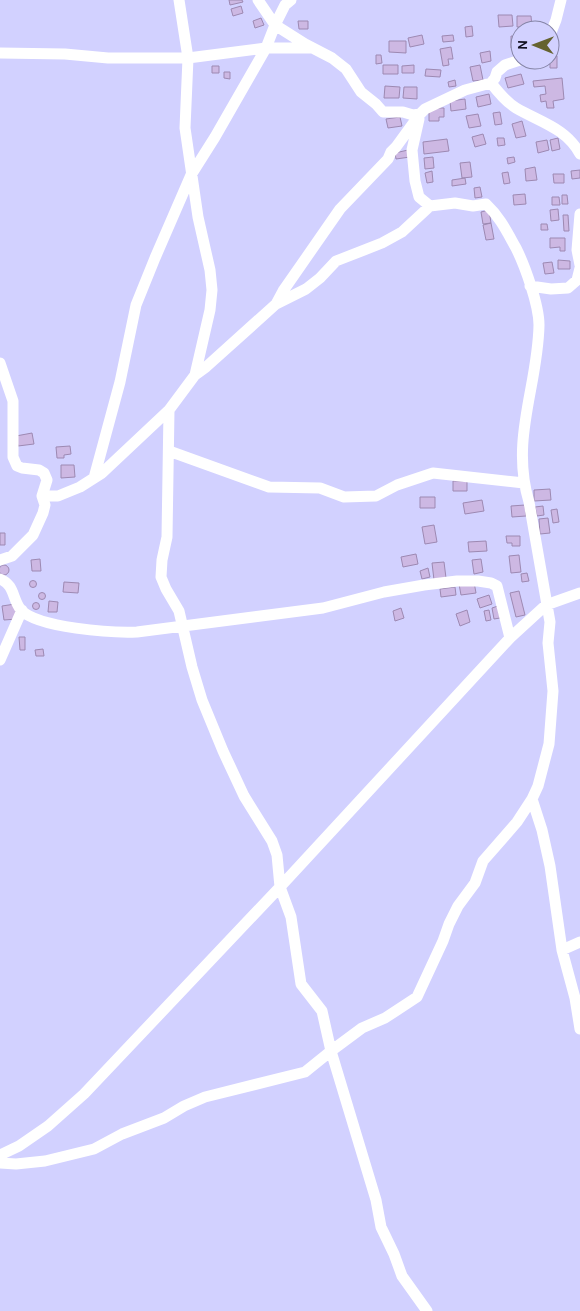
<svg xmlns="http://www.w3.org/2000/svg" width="580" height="1311" viewBox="0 0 580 1311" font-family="Karla,sans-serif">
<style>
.building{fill:#cdb8e3;stroke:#9d89b2}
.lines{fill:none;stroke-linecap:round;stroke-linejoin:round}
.minor{stroke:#fff;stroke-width:11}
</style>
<rect width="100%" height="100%" fill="#d2d1ff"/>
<path class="building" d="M229,0H242L243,2L230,5Z
M241,6L243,13L233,16L231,9Z
M498,15H512L513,26L499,27Z
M517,16H531L532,27H517Z
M261,18L264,25L255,28L253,21Z
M298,21H308V29H299Z
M472,26L473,36L466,37L465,27Z
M422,35L424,44L410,47L408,38Z
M453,35L454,41L443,42L442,36Z
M511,36L520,37V48H511Z
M389,41H406V53L389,52Z
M451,47L453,59H448L449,65L443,66L440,49Z
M490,51L491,61L482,63L480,53Z
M376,55H381L382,63L376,64Z
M550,56H557V68H550V64H544L543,60H550Z
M383,65H398V74H383Z
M414,65V73H402V66Z
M480,65L483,80L473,81L470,67Z
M212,66H219V73H212Z
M426,69L441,70L440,77L425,76Z
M224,72H230V79L224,78Z
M521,74L524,84L508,88L505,78Z
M562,78L564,99L553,101L554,108H547L546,101L541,102L540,95L546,94L545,86L534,87L533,81Z
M455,80L456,86L449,87L448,82Z
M385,86L400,87L399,98H384Z
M404,87H417V99L403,98Z
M489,94L491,104L478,107L476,97Z
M465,99L466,109L451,111L450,101Z
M429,108H444V117H439V121H429Z
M500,112L502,124L495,125L493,113Z
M478,114L481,126L469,128L466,116Z
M400,117L402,126L388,128L386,119Z
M522,121L526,136L516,138L512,124Z
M483,134L486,144L475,147L472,137Z
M497,138H504L505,145L498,146Z
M558,138L560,149L552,151L550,140Z
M447,139L449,151L424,154L423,142Z
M547,140L549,150L538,153L536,142Z
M408,150L410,157L396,159L395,153Z
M433,157L434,168L425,169L424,158Z
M514,157L515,162L508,164L507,158Z
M470,162L472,177L462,178L460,163Z
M535,167L537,180L526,181L525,169Z
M580,170V178L572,179L571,171Z
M432,171L433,182L427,183L425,173Z
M508,172L510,183L504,184L502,173Z
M553,174H564V183H554Z
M465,178L466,184L452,186V180Z
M480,187L482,197L475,198L474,188Z
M525,194L526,204L514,205L513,195Z
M562,195H567L568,204H562Z
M552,197H559L560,205H552Z
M558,209L559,220L551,221L550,210Z
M489,210L491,223L483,224L481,212Z
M563,215H568L569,231H564Z
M491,223L494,239L486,240L483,225Z
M541,224H547L548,230H541Z
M550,238H565V251H560V247L550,248Z
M558,260L570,261V269H558Z
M552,262L554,273L545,274L543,263Z
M32,433L34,444L18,446L16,436Z
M70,446L71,454L64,455V458H57L56,447Z
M61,465H74L75,477L61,478Z
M453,481H467V491H453Z
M550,489L551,500L534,501V490Z
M420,497H435V508H420Z
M482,500L484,511L465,514L463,503Z
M525,505L526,516L512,517L511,506Z
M543,506L544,515L537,516L535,507Z
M557,509L559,522L553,523L551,510Z
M548,518L550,533L540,534L539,519Z
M434,525L437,542L425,544L422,527Z
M0,533H5V545H0Z
M506,536H520V546H512V543H507Z
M486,541L487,551L469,552L468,542Z
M416,554L418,564L403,567L401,557Z
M519,555L521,572L511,573L509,556Z
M40,559L41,571H32L31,560Z
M481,559L483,572L474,574L472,560Z
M444,562L446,578L434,580L432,563Z
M-1 570a5 5 0 1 1 10 0a5 5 0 1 1-10 0Z
M428,568L430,577L422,579L420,571Z
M527,573L529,581L522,582L521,574Z
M29.5 584a3.5 3.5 0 1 1 7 0a3.5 3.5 0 1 1-7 0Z
M64,582L79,583L78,593L63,592Z
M474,582L476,593L461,595L459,584Z
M455,587L456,595L441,597L440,589Z
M519,591L525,615L516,617L510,593Z
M38.5 596a3.5 3.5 0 1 1 7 0a3.5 3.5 0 1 1-7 0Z
M489,595L492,604L480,608L477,599Z
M49,601L58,602L57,612H48Z
M32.5 606a3.5 3.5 0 1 1 7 0a3.5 3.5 0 1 1-7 0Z
M15,604L17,619L4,620L2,606Z
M498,606L500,618L494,619L492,608Z
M401,608L404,618L395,621L393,611Z
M467,610L470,622L460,626L456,614Z
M489,610L491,620L486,621L484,611Z
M19,637H25V650H20Z
M43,649L44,656H36L35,650Z"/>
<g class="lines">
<path class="minor" d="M179,0L188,58L185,128L198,217L210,270L212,290L210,310L195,375
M258,0L275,25L305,44L332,58L346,69L361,92L376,104L383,112H403L413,115L420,114
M550,35L556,20L561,0
M0,53L65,54L108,58H188L266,48H312
M491,83C498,92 506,102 516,108C540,122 566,128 580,154
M419,119L412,150L415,181L419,197L430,206
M580,214L577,250L580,265
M530,286L551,289L568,288L577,280L580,268
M276,304L283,291L340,209L388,159L391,152L396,147L420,114L425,109L465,90L491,83L495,78L497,72L505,65L520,60
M0,363L13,401V457L17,466L22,468L39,470L44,473L47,480L42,496L45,505L43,513L33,535L12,556L0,560
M169,451L269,487L320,488L344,497L376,496L397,485L433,473L524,483
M94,478L120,382L136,305L155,258L191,175L215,137L266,48L275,25L285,5L291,0
M42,496H58L80,487L102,473L169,410L195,375L206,367L276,304L306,289L320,278L336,261L382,243L402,232L430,206L455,203L473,206L486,204C500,217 507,232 516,248C525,266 539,305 539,325C538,386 510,439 529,502L550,622L548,643L553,691L549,744L538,786L532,799L517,822L483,861L475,883L458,906L449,924L443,941L417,997L385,1018L362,1028L331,1051L322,1011L301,984L291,917L280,887L277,855L272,841L244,796L223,751L202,700L192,667L179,611L166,589L161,577L162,560L167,537L169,410
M0,579C15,585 12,599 21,610C38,628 112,633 137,632L323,608L384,592L424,585L457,581H478L491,583L497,586L510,638
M0,660L22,610
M532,799L542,830L550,866L562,950L580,942
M562,950L575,998L580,1029
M0,1155L19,1146L48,1126L84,1094L280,887L510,638L546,605L580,593
M0,1163L16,1164L45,1161L94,1149L122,1134L164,1118L184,1106L205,1097L305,1072L331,1051L376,1200L381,1227L394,1254L402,1276L427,1311"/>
</g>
<g transform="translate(535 45) rotate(271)"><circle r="24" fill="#d2d1ff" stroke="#8584a6"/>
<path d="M0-4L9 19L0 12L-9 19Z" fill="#65622f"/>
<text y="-8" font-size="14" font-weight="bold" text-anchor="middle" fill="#121120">N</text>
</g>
</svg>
